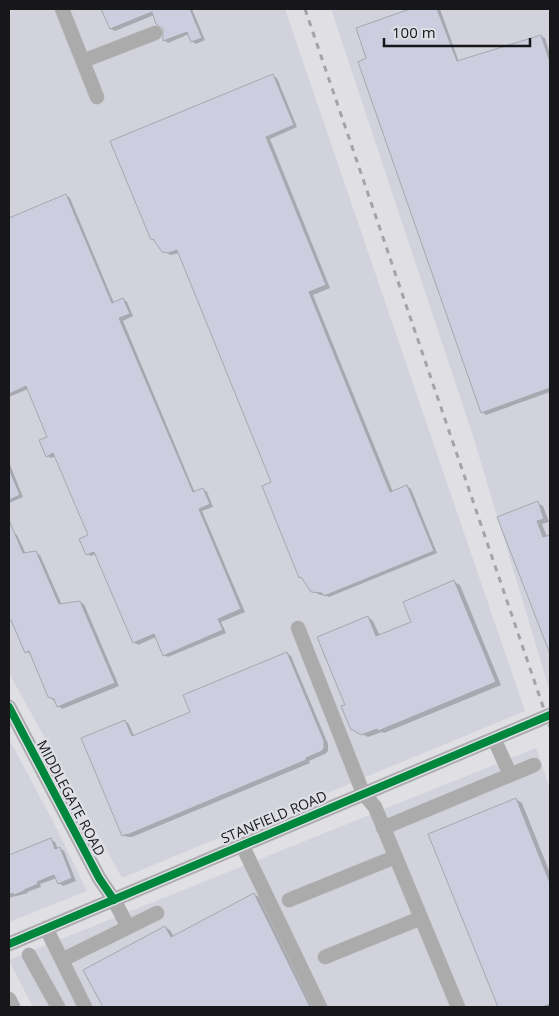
<svg xmlns="http://www.w3.org/2000/svg" width="559" height="1016" viewBox="0 0 559 1016" font-family="'Open Sans',sans-serif">
<style>
.built{fill:#d1d2dc}
.shadow{fill:#0003}
.building{fill:#cccee0;stroke:#a7a8ab}
.lines{fill:none;stroke-linecap:round;stroke-linejoin:round}
.minor-casing{stroke:#bdbdbf;stroke-width:15}
.minor{stroke:#acabac;stroke-width:14}
.rail{stroke:#a4a4a7;stroke-width:3;stroke-dasharray:6 6;stroke-linecap:butt}
.cycleway-casing{stroke:#dedfe6;stroke-width:11}
.cycleway{stroke:#00873e;stroke-width:8}
.labels{text-anchor:middle;stroke-width:4.5;stroke-linejoin:round;paint-order:stroke}
.street-label{font-size:14px;fill:#171719;stroke:#dedfe6}
</style>
<rect width="100%" height="100%" fill="#e0e0e4"/>
<path class="built" d="M9,9H285L525,711L122,878L9,673Z
M331,9H550V692L472,433Z
M9,739L54,823L87,891L9,922Z
M536,748L550,789V1007H33L9,961V960Z"/>
<path class="shadow" d="M103,9H192L205,40L196,44L192,41L189,34L168,43L164,40V29L154,15L115,31L111,29Z
M414,9H440L459,62L541,36L545,38L550,54V392L486,415L482,412L357,28Z
M273,76L277,78L297,127L270,139L330,288L313,295L393,492L407,486L411,489L437,553L329,597L325,595H320L309,588L304,580L300,577L273,483L179,253L170,255L160,248L156,242L152,239Z
M66,195L70,198L114,303L123,299L127,302L133,316L123,321L195,493L203,489L207,492L213,507L202,511L245,612L221,622L226,633L168,657L164,655L156,637L138,645L134,642L96,554L91,556L87,554L89,536L56,456L51,458L47,456L49,437L28,389L9,397V220Z
M9,462L23,497L9,503Z
M537,503L543,506L549,522L542,524L547,537L550,536V653L499,518Z
M13,532L17,535L26,554L35,552L40,555L62,605L79,602L84,604L119,686L62,709L50,697L32,654L26,652L13,621L9,619V534Z
M454,582L460,585L501,685L384,733L382,732L368,737L352,729L347,705L368,617L373,621L380,636L413,622Z
M287,653L291,656L328,744V751L325,754L309,761L310,763L132,837H128L123,835L125,721L129,724L134,736L192,712Z
M516,799L522,803L550,873V1007H499L430,834Z
M51,840L55,842L58,849L60,848L64,851L76,881L63,886L59,883L57,878L40,884L41,887L27,892L28,893L9,898V856Z
M254,894L259,897L313,1007H225L224,1005L220,1007H104L85,971L165,927L170,930L174,937Z"/>
<path class="building" d="M101,9H190L202,38L191,42L187,32L163,41V29L156,24L152,12L110,29Z
M410,9H437L457,61L541,35L550,62V388L481,413L358,62L366,58L356,28Z
M273,74L294,125L266,137L326,285L309,292L390,492L407,485L434,551L324,596L322,593L311,592L301,577L299,578L262,486L271,482L177,250L169,253L162,252L153,239L151,240L110,141Z
M66,194L112,303L123,298L130,314L119,318L193,492L203,488L210,504L199,509L241,609L218,619L223,630L163,656L154,634L133,643L94,552L86,555L79,539L88,535L53,453L46,457L39,440L47,437L26,386L9,394V218Z
M9,469L20,495L9,500Z
M538,501L544,519L537,521L543,537L550,535V654L497,517Z
M9,520L23,553L36,551L59,604L80,601L115,683L57,707L54,699L48,697L29,651L25,653L11,620H9Z
M454,580L496,682L378,731L377,729L361,735L353,730H351L341,706L345,705L317,637L368,616L376,636L411,622L403,602Z
M287,652L324,741V748L322,751L306,758V760L127,835V834L122,836L81,738L125,720L132,736L190,712L183,695Z
M516,798L550,883V1004L542,1007H498L428,834Z
M51,838L55,849L60,847L72,878L58,884L54,875L37,882L38,884L24,890V891L14,895L13,893L9,895V855Z
M254,893L310,1007H103L83,970L165,926L171,937Z"/>
<g class="lines">
<g class="minor-casing">
<path id="minor" d="M62,9L97,97
M83,61L155,33
M298,628L363,793L375,807L458,1007
M9,707L99,878L114,900L128,927
M494,739L510,774
M383,828L534,765
M242,845L320,1007
M289,900L395,857
M46,928L85,1007
M9,944L550,715
M29,955L58,1007
M325,957L421,918
M62,960L157,913
M9,999L13,1007"/>
</g>
<use href="#minor" class="minor"/>
<path class="rail" d="M305,9L550,727"/>
<g class="cycleway-casing">
<path id="cycleway" d="M9,707L99,878L114,900
M9,944L550,715"/>
</g>
<use href="#cycleway" class="cycleway"/>
</g>
<g class="labels">
<g class="street-label">
<text transform="translate(71 798) rotate(62)" y="5">MIDDLEGATE ROAD</text>
<text transform="translate(274 817) rotate(-23)" y="5">STANFIELD ROAD</text>
</g>
</g>
<rect width="559" height="1016" fill="none" stroke="#171719" stroke-width="20"/>
<path d="M384 38v8h146v-8" fill="none" stroke="#171719" stroke-width="2.5"/>
<text x="392" y="38" font-size="15" fill="#171719" stroke="#dedfe6" stroke-width="4" paint-order="stroke">100 m</text>
</svg>
